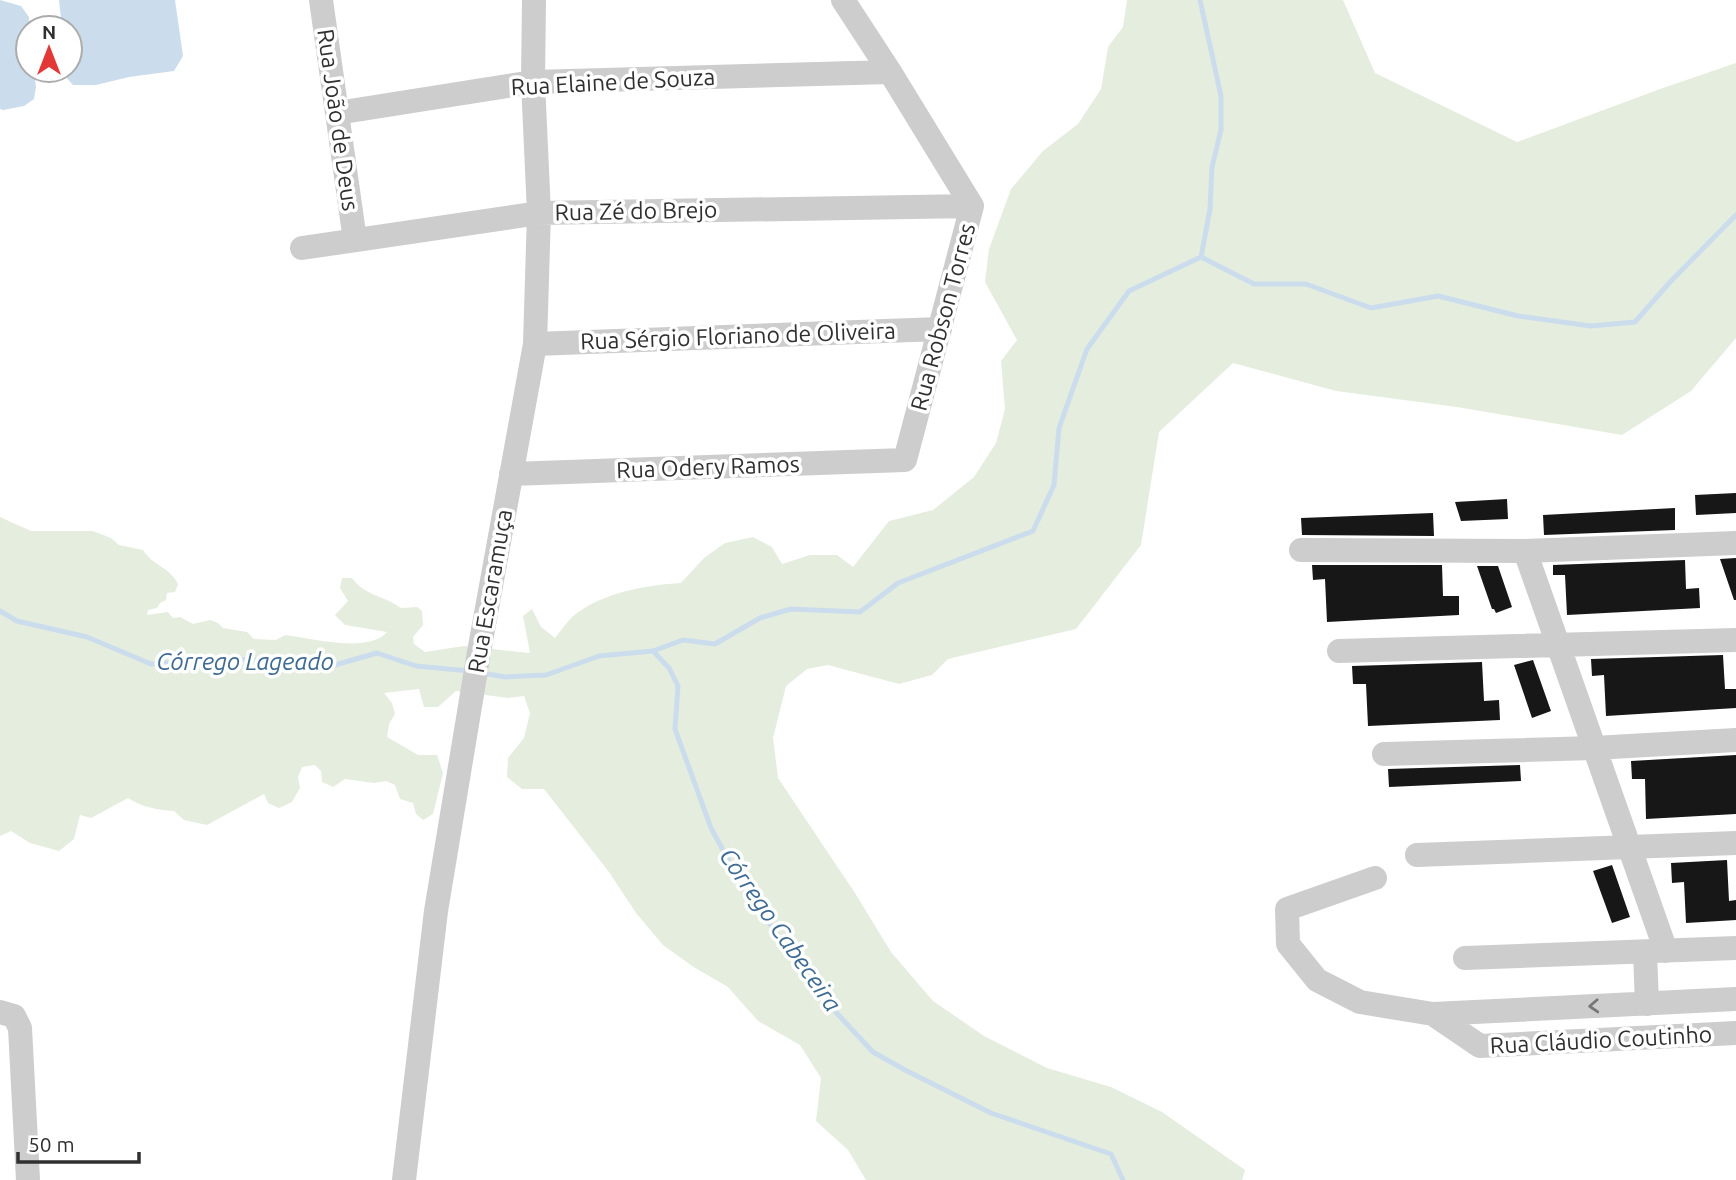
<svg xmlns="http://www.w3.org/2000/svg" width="1736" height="1180" viewBox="0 0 1736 1180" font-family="Ubuntu,sans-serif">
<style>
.green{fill:#e5eddf}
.water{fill:#cbddec}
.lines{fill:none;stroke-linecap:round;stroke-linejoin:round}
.stream{stroke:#cbddec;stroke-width:5}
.building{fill:#171717}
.minor{stroke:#cdcdcd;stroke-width:24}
.oneway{stroke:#777}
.labels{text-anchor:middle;stroke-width:7;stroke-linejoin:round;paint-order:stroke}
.street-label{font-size:23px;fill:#303030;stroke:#fff}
.water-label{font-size:24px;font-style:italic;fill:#3f6b92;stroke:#fff}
</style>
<rect width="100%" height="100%" fill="#fff"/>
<path class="green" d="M1127,0H1343L1375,73L1517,142L1663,88L1736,63V338L1691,391L1622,435L1457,407L1336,391L1233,363L1159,432L1141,545L1076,629L948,659L932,675L899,684L828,665L807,669L786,686L773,738L778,778L855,893L891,952L933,1001L984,1036L1047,1068L1111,1087L1162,1112L1245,1170L1242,1180H866L848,1150L816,1121L821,1078L800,1045L758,1021L728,987L692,966L663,945L636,913L609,872L544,789H522L507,777L508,758L524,738L530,713L524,696L508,698L456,691L438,707H424L419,689L384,693L392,703L395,714L389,724L387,737L418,755H437L443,773L433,814L423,820L416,814L413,803L400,799L395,785L386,781L374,783L345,779L333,787L322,782L321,771L315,765L302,767L298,777L300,788L292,802L279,808L268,803L264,794L207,825L184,820L174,811C161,811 139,806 128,798L91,818L80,815L74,839L59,851L30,843L11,831L0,836V517L31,531H93L111,538L119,545L143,550C152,565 171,568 178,584L175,592L167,593L166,600L160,603L157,608L148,610L147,615L168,612L173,618L180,617L193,624L210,620L218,623L223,628L247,632L254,639L276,640L285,635C311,638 368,654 387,632L345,625L335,615L348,601L340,588L342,578H352C365,596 383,595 401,608L417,607L422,611L423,625L413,637L414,644L425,652L464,646L530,653L523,616L532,609L541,627L555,638C560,632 566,623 572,617C600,593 646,585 681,583L704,558L725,543L753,537L772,547L782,564L810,555H837L853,567L889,521L933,510L974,477L996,443L1005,409L1001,361L1017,340L985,282L989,249L1011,189L1043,151L1078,124L1101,89L1108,47L1123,27Z"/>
<path class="water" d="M0,0L21,6L29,17L28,70H34L36,87L34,99L24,106L3,110L0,109Z
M59,0H175L183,56L174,71L129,77L96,85H73L66,77V70H70V28H62Z"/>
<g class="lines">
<path class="stream" d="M1200,0L1221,96V130L1212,167L1210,209L1201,257
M1201,257L1254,284H1306L1371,308L1438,296L1518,316L1591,326L1635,322L1670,282L1736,215
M0,611L17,621L87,637L151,664L212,659L259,660L299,666L335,665L377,653L416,666L469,671
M653,651L669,668L678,686L675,729L711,828L740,881L819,994L873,1052L905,1070L991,1113L1111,1154L1123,1180
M482,673L505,677L546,675L599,656L653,651L683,640L715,644L760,618L791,609L860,612L898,583L1033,531L1054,485L1059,428L1087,349L1129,291L1201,257"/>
</g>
<path class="building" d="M1736,493V513L1696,515L1695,495Z
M1507,499L1508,519L1461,521L1455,502Z
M1675,508V530L1544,535L1543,515Z
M1433,513L1434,536L1302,535L1301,518Z
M1736,558V600H1734L1720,559Z
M1685,560L1686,589L1699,588L1700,608L1567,615L1565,575H1553V565Z
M1312,565H1442L1443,596H1459V615L1327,622L1325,579L1313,580Z
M1477,566H1498L1512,607L1496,613L1494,609H1492Z
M1723,655L1725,689H1736V708L1606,716L1604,675L1592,676L1591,659Z
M1533,660L1551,711L1532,718L1514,665Z
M1482,662L1484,701L1499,700L1500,720L1368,726L1366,684H1353L1352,666Z
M1736,755V814L1646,819L1645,779H1632L1631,761Z
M1520,765L1521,781L1389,787L1388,769Z
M1727,860L1729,901L1736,900V920L1686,923L1684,882L1672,883L1671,863Z
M1612,865L1630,917L1612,923L1593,871Z"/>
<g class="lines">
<path class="minor" d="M321,0L355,240
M337,113L533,82L890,72
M302,248L539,213L972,206
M535,344L940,329
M511,474L905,460L972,206L890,72L843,0
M1301,550L1525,551L1736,543
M1525,551L1666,951
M1339,651L1736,640
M1384,754L1594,748L1736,740
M1417,855L1736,843
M1375,878L1287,909L1288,944L1317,980L1360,1002L1433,1014L1736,999
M1645,952L1647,1004
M1465,958L1736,948
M0,1012L14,1016L20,1028L28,1180
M1433,1014L1480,1046L1736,1033
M404,1180L436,911L479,652L535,344L539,213L533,82L534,0"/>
</g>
<defs><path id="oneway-chevron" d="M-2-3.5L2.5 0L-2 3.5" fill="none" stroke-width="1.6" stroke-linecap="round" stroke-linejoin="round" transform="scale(1.75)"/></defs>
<use class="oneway" href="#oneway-chevron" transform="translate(1594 1006) rotate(177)"/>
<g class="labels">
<g class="street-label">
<text transform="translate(613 82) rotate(-3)" y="8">Rua Elaine de Souza</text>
<text transform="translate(338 120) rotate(82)" y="8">Rua João de Deus</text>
<text transform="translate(636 211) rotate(-1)" y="8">Rua Zé do Brejo</text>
<text transform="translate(943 317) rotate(-75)" y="8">Rua Robson Torres</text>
<text transform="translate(738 336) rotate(-2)" y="8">Rua Sérgio Floriano de Oliveira</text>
<text transform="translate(708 467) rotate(-2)" y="8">Rua Odery Ramos</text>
<text transform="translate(490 591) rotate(-80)" y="8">Rua Escaramuça</text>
<text transform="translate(1601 1040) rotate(-3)" y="8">Rua Cláudio Coutinho</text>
</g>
<g class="water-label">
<text x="245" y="670">Córrego Lageado</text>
<text transform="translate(780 930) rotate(55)" y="8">Córrego Cabeceira</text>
</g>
</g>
<g transform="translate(49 49)"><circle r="33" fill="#ffffff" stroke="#acacac" stroke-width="2"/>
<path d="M0-5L12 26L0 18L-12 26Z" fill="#e23837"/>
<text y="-10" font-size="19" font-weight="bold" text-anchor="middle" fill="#303030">N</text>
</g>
<path d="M18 1152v10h121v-10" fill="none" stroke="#303030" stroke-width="3.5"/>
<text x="28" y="1152" font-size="21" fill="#303030" stroke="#ffffff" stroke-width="5" paint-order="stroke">50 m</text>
</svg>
